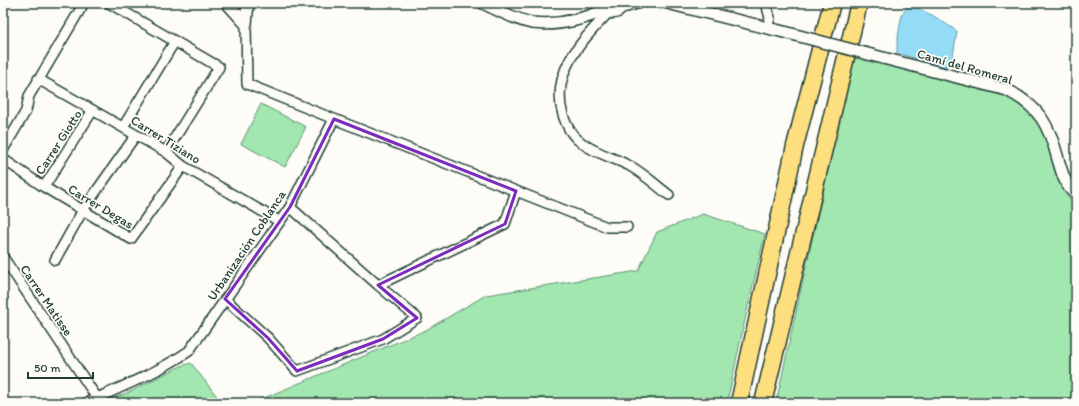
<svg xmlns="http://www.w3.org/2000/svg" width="1079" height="406" viewBox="0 0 1079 406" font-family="Itim,sans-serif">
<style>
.green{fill:#a2e6b0;stroke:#609272}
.water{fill:#94dcf6;stroke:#659ca8}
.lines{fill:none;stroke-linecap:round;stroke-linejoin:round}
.minor-casing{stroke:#1f3d34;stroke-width:12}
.tertiary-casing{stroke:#1f3d34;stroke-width:14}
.motorway-casing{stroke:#1f3d34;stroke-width:19}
.minor{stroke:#fdfcf7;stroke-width:9}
.tertiary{stroke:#fdfcf7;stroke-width:11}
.motorway{stroke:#fedf80;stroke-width:16}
.tertiary-bridge-casing{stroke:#1f3d34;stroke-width:14;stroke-linecap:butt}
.tertiary-bridge{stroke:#fdfcf7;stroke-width:11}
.marked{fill:none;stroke:#7b2cbf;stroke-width:3;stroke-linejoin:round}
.labels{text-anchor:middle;stroke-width:3.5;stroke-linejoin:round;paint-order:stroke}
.street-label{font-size:13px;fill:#1f3d34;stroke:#fdfcf7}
</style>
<rect width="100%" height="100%" fill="#fdfcf7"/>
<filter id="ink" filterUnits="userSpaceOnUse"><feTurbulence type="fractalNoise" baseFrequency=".025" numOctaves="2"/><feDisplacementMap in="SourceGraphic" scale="8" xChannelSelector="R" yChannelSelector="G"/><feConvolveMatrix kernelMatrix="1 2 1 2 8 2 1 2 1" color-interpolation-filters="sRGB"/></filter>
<g filter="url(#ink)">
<path class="green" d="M854,56L998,93L1021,103L1037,119L1046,136L1076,200V403H776L803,280Z
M261,104L306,127L285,167L241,144Z
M703,214L765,234L744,324L727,403H252L426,330L486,295L638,271L657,232Z
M191,363L222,403H101L127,393L181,366Z"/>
<path class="water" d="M909,5L932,15L957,31L952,62L945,67L897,53V42L902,14Z"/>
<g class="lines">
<g class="minor-casing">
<path id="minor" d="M109,3L219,67L166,152
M766,3L770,18L767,28
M609,12C582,41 550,72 563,115C566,125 570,133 578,140C593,153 613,157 630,166C644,174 656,185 669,195
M38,79L166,152L183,166L279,221
M123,127L175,41
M3,150L26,111L29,96L84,3
M3,159L44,187L131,239L183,166
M44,187L93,110
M516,191L607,227H627
M290,207L378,285L505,224L516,191L334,119
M3,257L97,398
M55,260L83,210L136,135
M225,299L268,338L297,371L383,339L417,318L378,285
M86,403C121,387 157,373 189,351L290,207L334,119L247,84L246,24"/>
</g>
<g class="tertiary-casing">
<path id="tertiary" d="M227,3L246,24
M483,3C495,9 519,21 532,23C557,26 582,20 605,10
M601,3L605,11C614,15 621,12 624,3
M667,3L788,33
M623,7L637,3
M246,24L248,3
M883,58L1007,90C1040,107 1049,125 1058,159C1062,173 1065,185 1076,195"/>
</g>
<g class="motorway-casing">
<path id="motorway" d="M739,403L795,146L832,3
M763,403L859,3"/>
</g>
<use href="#minor" class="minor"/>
<use href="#tertiary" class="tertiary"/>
<use href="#motorway" class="motorway"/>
<g class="tertiary-bridge-casing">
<path id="tertiary-bridge" d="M788,33L883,58"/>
</g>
<use href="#tertiary-bridge" class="tertiary-bridge"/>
</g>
</g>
<path class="marked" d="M334,119L516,191L505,224L378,285L417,318L383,339L297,371L268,338L225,299L290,207Z"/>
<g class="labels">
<g class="street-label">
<text transform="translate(965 66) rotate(16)" y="5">Camí del Romeral</text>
<text transform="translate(166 139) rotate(32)" y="5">Carrer Tiziano</text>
<text transform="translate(58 142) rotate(-57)" y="5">Carrer Giotto</text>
<text transform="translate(101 206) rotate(31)" y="5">Carrer Degas</text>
<text transform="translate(246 245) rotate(-56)" y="5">Urbanización Coblanca</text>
<text transform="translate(47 300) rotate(56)" y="5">Carrer Matisse</text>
</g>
</g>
<rect width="1079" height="406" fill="none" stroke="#fdfcf7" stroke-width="16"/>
<rect x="8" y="8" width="1063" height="390" fill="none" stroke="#1f3d34" stroke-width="1.5" filter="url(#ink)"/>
<path d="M28 372v6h65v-6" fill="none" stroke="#1f3d34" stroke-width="2"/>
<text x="34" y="372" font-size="12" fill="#1f3d34" stroke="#fdfcf7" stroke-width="3" paint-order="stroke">50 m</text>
</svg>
